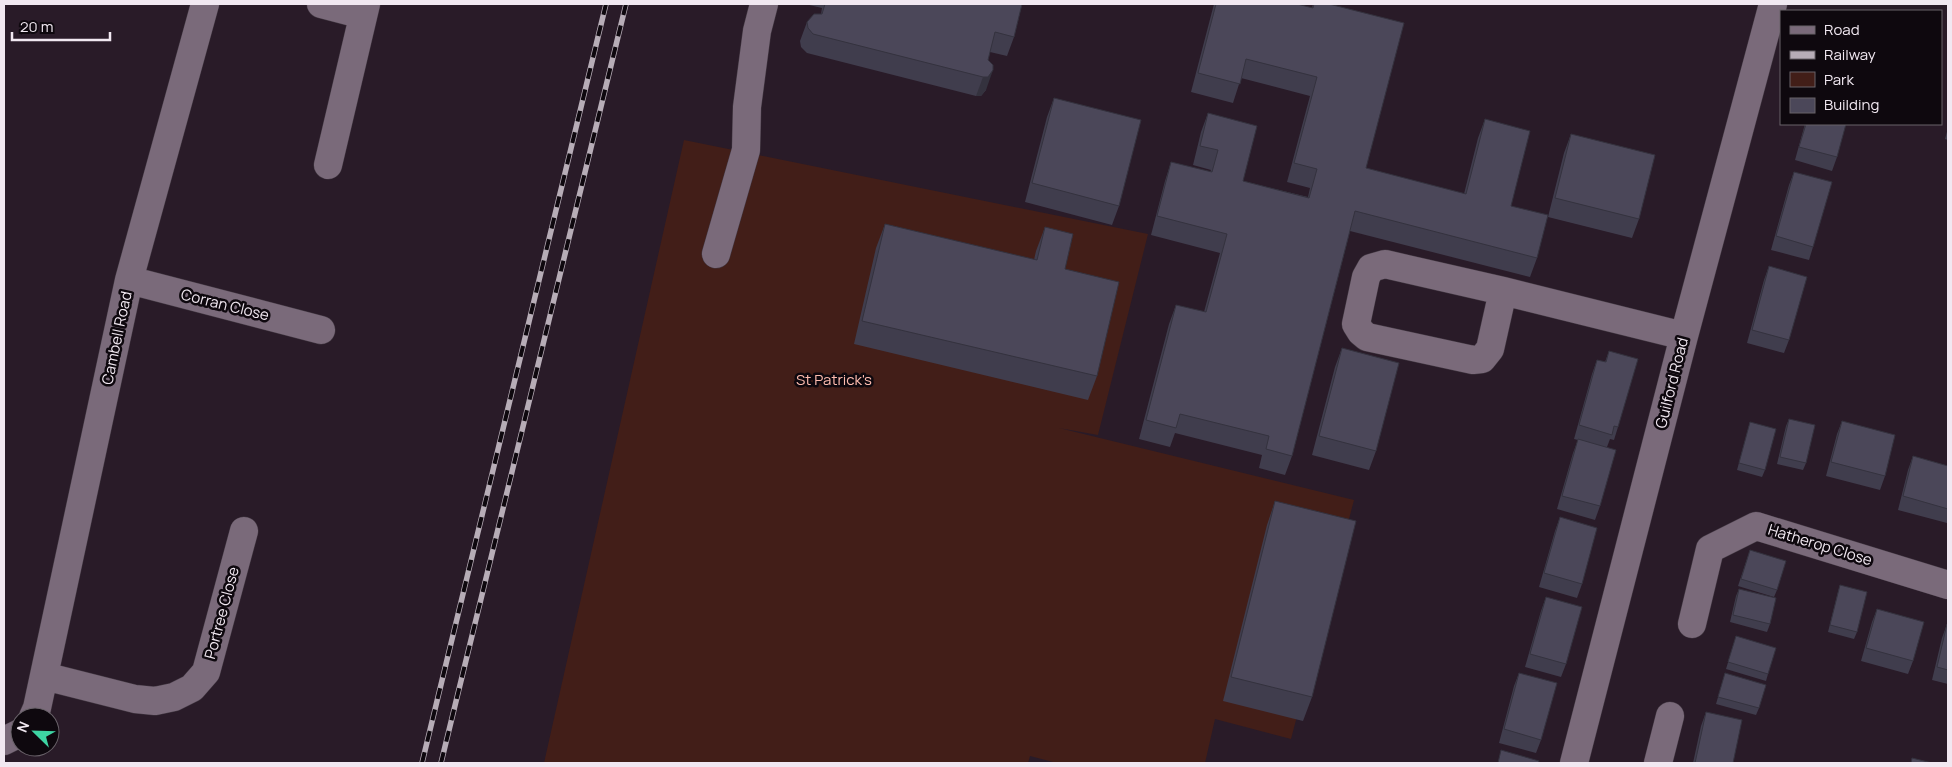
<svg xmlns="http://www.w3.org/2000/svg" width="1952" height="767" viewBox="0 0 1952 767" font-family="Manrope,sans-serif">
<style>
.green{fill:#421e18}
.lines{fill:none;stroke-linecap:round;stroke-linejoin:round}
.minor-casing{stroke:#423842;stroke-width:29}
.minor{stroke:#7a6a7a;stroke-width:28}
.rail-casing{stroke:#b7adb7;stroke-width:5.5}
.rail{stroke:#0e080e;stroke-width:4;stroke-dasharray:11;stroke-linecap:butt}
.wall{fill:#403d4d}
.shaded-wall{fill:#34323e}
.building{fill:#4b4759;stroke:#34323e}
.labels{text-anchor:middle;stroke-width:5;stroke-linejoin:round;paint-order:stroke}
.street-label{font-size:15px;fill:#f1e8f1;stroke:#0e080e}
.park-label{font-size:15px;fill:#ffbcaf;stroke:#0e080e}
</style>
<rect width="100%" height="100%" fill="#291b28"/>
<path class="green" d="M684,140L1148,234L1098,435L1059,428L1354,500L1291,739L1215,719L1205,763H1057L1030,756L1028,763H544Z"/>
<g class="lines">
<g class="minor-casing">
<path id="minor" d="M321,4L363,15
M328,165L366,4
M716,254L746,150L747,107L757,31L764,4
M129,280L321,330
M1503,291L1490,349L1482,359L1473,360L1367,337L1361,332L1356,324L1366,277L1371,268L1385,264L1503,291L1684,336
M1692,624L1710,549L1756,526L1948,585
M44,676L135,699L155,701L174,697L192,688L206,672L244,531
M33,717L37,708L129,280L205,4
M4,741L20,733
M1574,763L1684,336L1773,4
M1658,763L1670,716"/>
</g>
<use href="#minor" class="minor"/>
<g class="rail-casing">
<path id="rail" d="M422,763L606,4
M441,763L626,4"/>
</g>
<use href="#rail" class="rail"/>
</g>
<path class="wall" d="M805,4H1022L1014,37L1007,56L990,52L988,60L986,90L981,96H976L807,53L801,47L800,41L807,22L821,14L822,8Z
M1214,4H1297L1312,8L1313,4L1366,168L1464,194L1478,138L1485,119L1511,206L1537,258L1530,277L1350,231L1292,456L1285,475L1259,468L1262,455L1175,433L1170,447L1139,439L1169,324L1176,305L1204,312L1220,253L1151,235L1165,181L1171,162L1210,172L1211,170L1193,165L1201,132L1208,113L1243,181L1308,197L1310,188L1287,182L1310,96L1241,78L1233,103L1191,92Z
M1054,98L1119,206L1112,225L1025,202L1047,117Z
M1805,124H1844L1837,157L1832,171L1795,160Z
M1948,128V140L1945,139Z
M1571,134L1639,219L1632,238L1548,217L1564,153Z
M1794,172L1813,247L1809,260L1771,250L1789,185Z
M885,224L1034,260L1036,251L1045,227L1065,269L1097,376L1088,400L854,344L876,248Z
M1769,266L1789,340L1784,353L1747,343L1764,280Z
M1342,348L1376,451L1369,470L1312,455L1335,367Z
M1609,351L1618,427L1614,440L1610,439L1607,447L1600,506L1595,520L1557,509L1573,453L1578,440L1574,439L1592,374L1597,360L1605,362Z
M1789,419L1806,463L1803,470L1777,464L1786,426Z
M1842,421L1885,476L1880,490L1826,476L1837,434Z
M1750,422L1765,470L1762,477L1737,470Z
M1913,456L1948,466V521L1947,523L1898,510L1908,470Z
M1275,501L1312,697L1303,721L1223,701L1267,525Z
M1560,517L1582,584L1577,598L1539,587L1555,531Z
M1750,550L1777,590L1774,597L1738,586Z
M1840,585L1857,632L1854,639L1828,632L1838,592Z
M1739,589L1770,624L1767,632L1730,622L1736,596Z
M1546,597L1566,664L1561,677L1525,667L1541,611Z
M1877,609L1913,661L1908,674L1861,661L1872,622Z
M1947,624H1948V684L1932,680L1942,638Z
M1736,636L1768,674L1766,681L1726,669Z
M1519,673L1541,740L1536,753L1499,743L1514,686Z
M1725,673L1759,708L1756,715L1716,704Z
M1706,712L1733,763H1693L1701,726Z"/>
<path class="shaded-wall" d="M993,70L986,90L981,96H976L983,77Z"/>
<path class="building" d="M825,4H1022L1014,37L995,32L988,60L993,65V70L988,77H983L813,34L808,28L807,22L814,14H822Z
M1216,4H1297L1313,8L1314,4H1329L1404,23L1366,168L1466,194L1485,119L1530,131L1511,206L1548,215L1537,258L1355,211L1292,456L1266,449L1269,436L1180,414L1176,428L1146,420L1176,305L1206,312L1227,234L1157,216L1171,162L1212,172L1218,150L1200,146L1208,113L1257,126L1243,181L1309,198L1317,169L1294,163L1317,77L1246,59L1240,84L1198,73Z
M1054,98L1141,120L1119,206L1032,183Z
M1806,124H1846L1837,157L1799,147Z
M1571,134L1655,155L1639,219L1555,198Z
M1794,172L1832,182L1813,247L1776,236Z
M885,224L1037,260L1045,227L1073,234L1065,269L1119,282L1097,376L862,321Z
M1769,266L1807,277L1789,340L1752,330Z
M1342,348L1399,363L1376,451L1319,436Z
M1609,351L1638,359L1618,427L1614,426L1612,435L1579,425L1597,360L1606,362Z
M1789,419L1815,425L1806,463L1780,457Z
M1842,421L1895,435L1885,476L1831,462Z
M1750,422L1776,429L1765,470L1739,463Z
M1578,439L1616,450L1600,506L1562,496Z
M1913,456L1948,466V509L1903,496Z
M1275,501L1356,521L1312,697L1231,677Z
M1560,517L1597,528L1582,584L1544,573Z
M1750,550L1786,561L1777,590L1741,579Z
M1840,585L1867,592L1857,632L1830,625Z
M1739,589L1776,598L1770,624L1733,615Z
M1546,597L1582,607L1566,664L1530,654Z
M1877,609L1924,622L1913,661L1866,648Z
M1947,624H1948V670L1937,667Z
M1736,636L1776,648L1768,674L1728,662Z
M1519,673L1557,683L1541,740L1504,729Z
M1725,673L1766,685L1759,708L1718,697Z
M1706,712L1742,720L1733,763H1695Z
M1501,750L1539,761L1538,763H1498Z
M1912,758L1932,763H1911Z"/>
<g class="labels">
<g class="street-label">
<text transform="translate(225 305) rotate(14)" y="5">Corran Close</text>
<text transform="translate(117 338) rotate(-78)" y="5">Cambell Road</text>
<text transform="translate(1672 383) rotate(-76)" y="5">Guilford Road</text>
<text transform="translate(1820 545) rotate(17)" y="5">Hatherop Close</text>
<text transform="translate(222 613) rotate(-75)" y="5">Portree Close</text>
</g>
<g class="park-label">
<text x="834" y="385">St Patrick's</text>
</g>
</g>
<rect width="1952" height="767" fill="none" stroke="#f1e8f1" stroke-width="10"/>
<rect x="1780" y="10" width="162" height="115" fill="#0e080e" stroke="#696269"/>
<rect x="1790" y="26" width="25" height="8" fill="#7a6a7a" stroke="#696269"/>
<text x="1824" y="35" font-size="15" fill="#f1e8f1">Road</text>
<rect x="1790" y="51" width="25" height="8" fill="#b7adb7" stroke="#696269"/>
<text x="1824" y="60" font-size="15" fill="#f1e8f1">Railway</text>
<rect x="1790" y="72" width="25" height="15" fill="#421e18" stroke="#696269"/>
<text x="1824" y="85" font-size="15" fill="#f1e8f1">Park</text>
<rect x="1790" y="98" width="25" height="15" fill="#4b4759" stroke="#696269"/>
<text x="1824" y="110" font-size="15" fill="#f1e8f1">Building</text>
<g transform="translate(35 732) rotate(293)"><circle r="24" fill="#0e080e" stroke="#696269"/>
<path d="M0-4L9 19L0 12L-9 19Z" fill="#3ed4a3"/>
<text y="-8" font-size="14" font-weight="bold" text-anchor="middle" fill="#f1e8f1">N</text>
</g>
<path d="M12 32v8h98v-8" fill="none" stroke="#f1e8f1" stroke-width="2.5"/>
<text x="20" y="32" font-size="15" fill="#f1e8f1" stroke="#0e080e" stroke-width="4" paint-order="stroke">20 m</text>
</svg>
